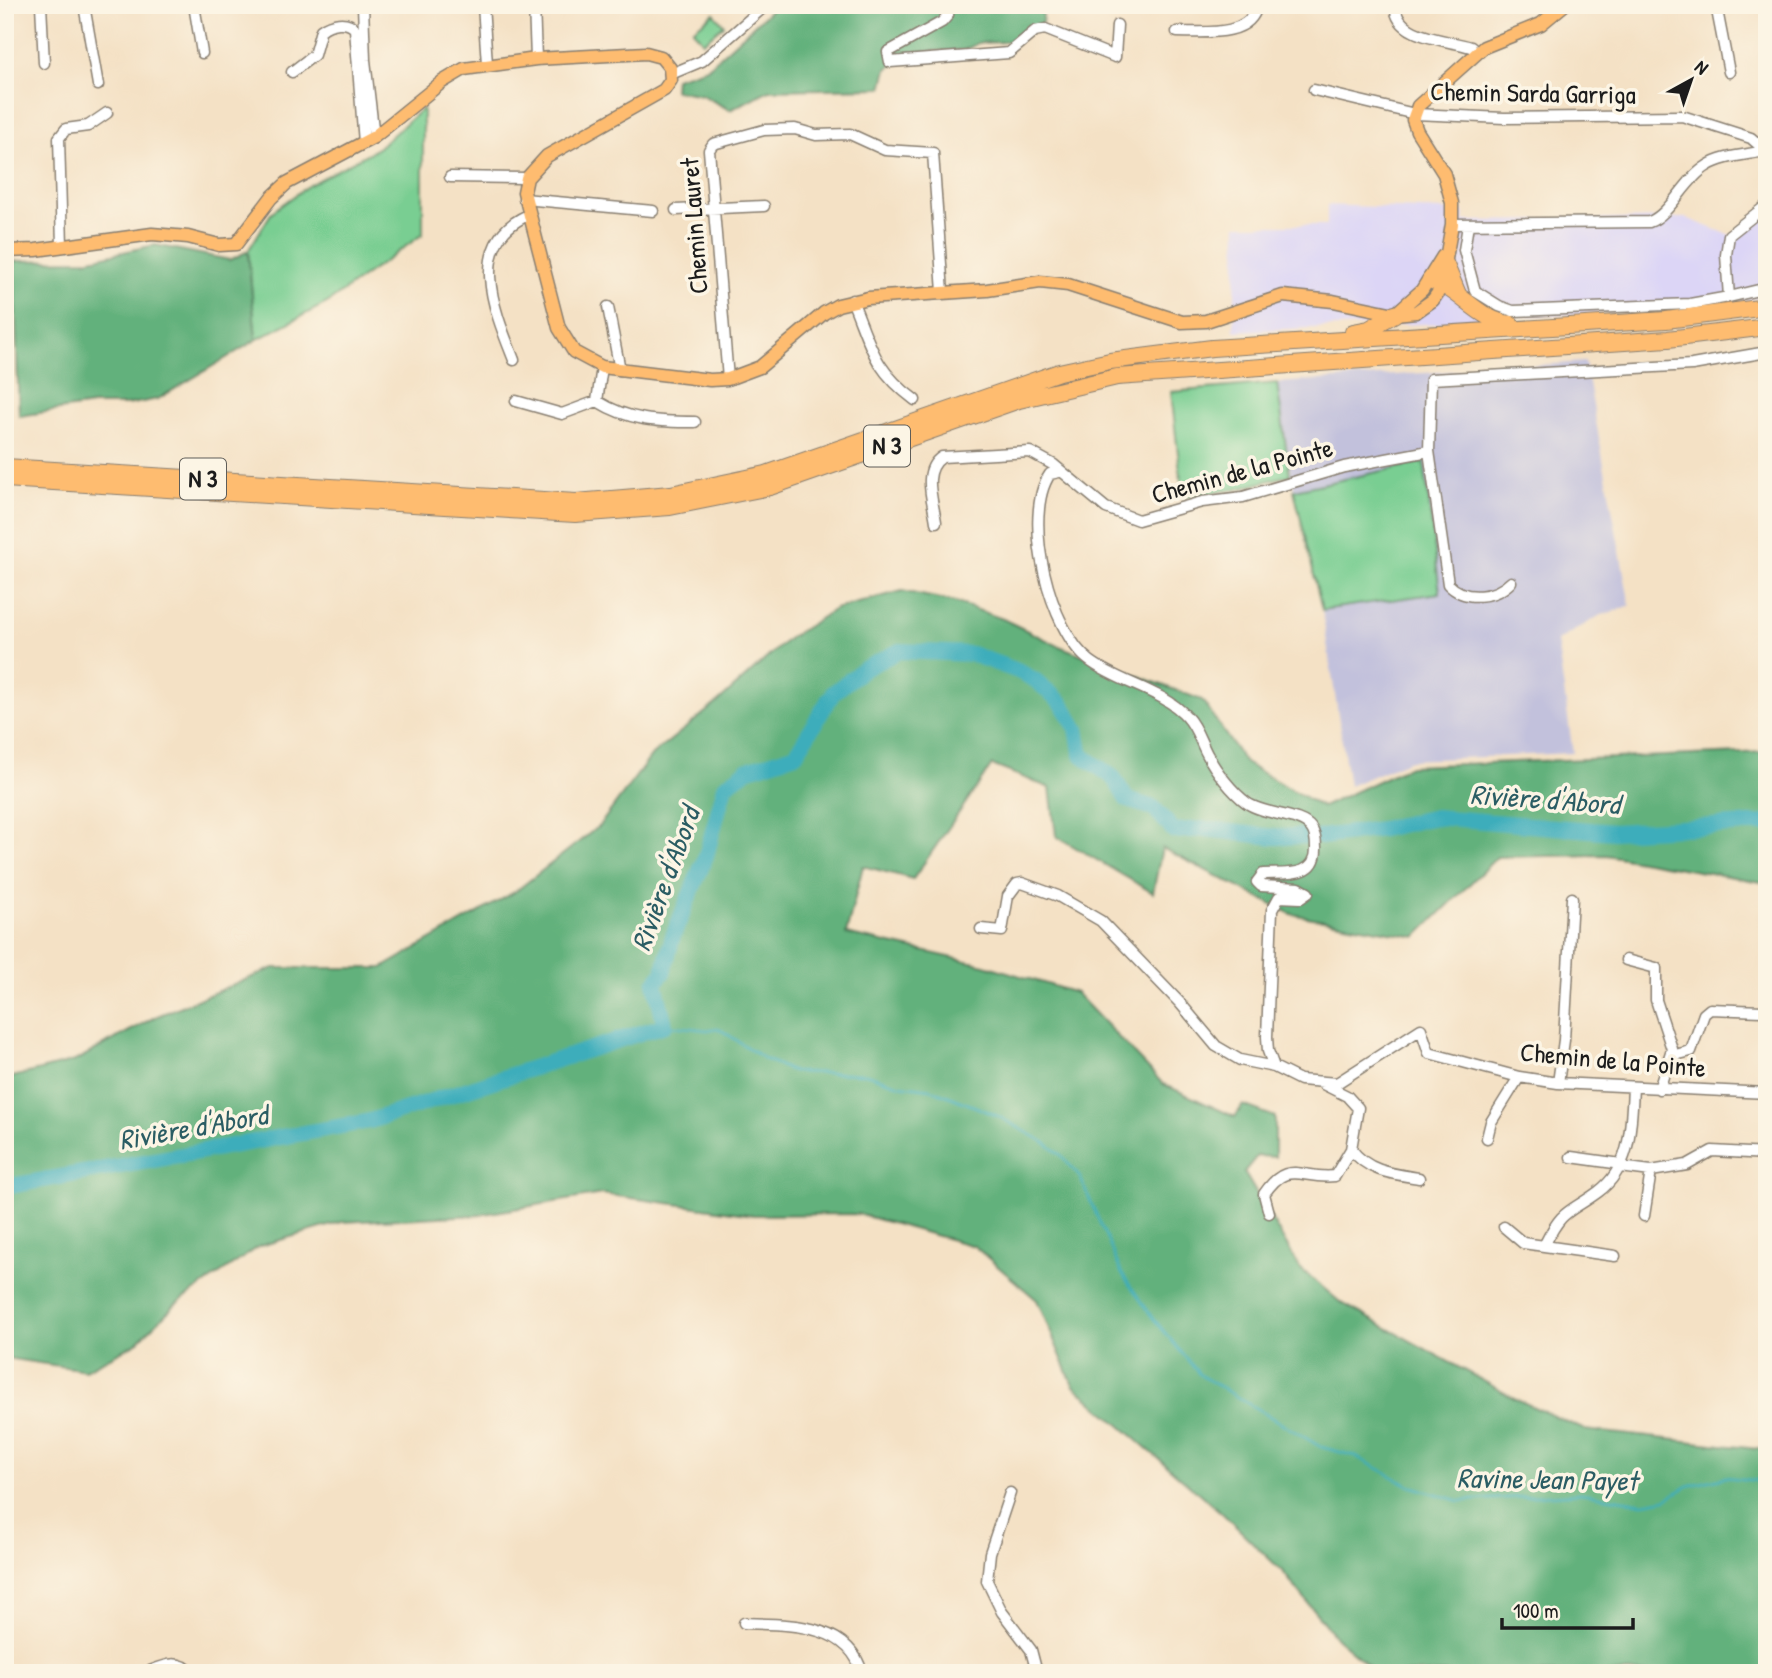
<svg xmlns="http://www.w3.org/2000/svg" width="1772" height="1678" viewBox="0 0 1772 1678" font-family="'Patrick Hand',sans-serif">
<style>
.built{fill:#dcd5f6}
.industrial{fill:#c2c1dc}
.green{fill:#79ce92;stroke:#4a7557;stroke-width:2}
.forest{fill:#62b17c;stroke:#3f664c;stroke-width:2}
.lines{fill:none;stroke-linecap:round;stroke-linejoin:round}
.stream{stroke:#3eadbb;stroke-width:2.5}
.river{stroke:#3eadbb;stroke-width:16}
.minor-casing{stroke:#887e70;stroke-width:13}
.major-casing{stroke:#887e70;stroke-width:15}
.highway-casing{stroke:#887e70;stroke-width:18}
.minor{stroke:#fff;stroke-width:10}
.major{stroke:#febc70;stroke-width:12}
.highway{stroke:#febc70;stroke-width:16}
.labels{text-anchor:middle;stroke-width:7;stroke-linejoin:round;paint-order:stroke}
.shield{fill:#fcf5e5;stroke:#5f5d58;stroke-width:2}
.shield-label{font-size:24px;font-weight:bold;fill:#1c1c1c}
.street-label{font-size:26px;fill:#1c1c1c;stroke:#fcf5e5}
.water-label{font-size:28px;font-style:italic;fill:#2b5d64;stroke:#fcf5e5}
</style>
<rect width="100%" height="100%" fill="#fcf5e5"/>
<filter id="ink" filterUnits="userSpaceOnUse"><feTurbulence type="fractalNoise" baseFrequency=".0143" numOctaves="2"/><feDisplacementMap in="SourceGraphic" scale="14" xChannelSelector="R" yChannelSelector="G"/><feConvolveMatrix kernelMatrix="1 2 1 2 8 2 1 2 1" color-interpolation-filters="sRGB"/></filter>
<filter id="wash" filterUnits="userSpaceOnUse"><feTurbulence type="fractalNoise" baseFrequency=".00686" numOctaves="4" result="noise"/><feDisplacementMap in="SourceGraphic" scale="28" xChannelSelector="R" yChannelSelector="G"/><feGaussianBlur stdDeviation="1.57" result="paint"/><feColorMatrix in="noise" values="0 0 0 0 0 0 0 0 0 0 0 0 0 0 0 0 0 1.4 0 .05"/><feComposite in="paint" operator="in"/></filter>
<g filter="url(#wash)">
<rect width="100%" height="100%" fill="#f4e1c5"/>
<path class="built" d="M1327,205L1464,211V221L1686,218L1735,237L1767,212V296L1715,307L1517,317L1478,322L1234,331L1237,225H1327Z"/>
<path class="industrial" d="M1585,362L1630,606L1599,616L1557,641L1573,753L1410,760L1349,786L1322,610L1440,592L1424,463L1294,490L1277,383Z"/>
<path class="green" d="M714,13L724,25L703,42L693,30Z
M423,108V234L327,303L256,340L248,251L272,212L309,185L378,148Z
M1277,383L1290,475L1242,488L1183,497L1171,392Z
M1424,462L1440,593L1322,610L1294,490Z"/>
<path class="forest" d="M776,5H1044L1042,23L1006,42L978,43L965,50L909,52L887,69L882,88L769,90L730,110L702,95L674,90L675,78L707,68Z
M155,245L230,260L248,251L256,340L158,399L127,405H92L19,416L14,261L86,260Z
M902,591L955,602L1003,619L1059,646L1202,700L1245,763L1322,807L1410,766L1767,752V883L1606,855L1497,857L1416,937L1291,914L1162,848L1153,893L1056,836L1050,788L992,765L913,879L863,866L846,934L985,965L1076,993L1163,1084L1235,1117L1243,1105L1275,1117V1157L1257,1156L1244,1172L1300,1268L1340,1302L1516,1399L1585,1430L1767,1450V1673H1377L1336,1638L1283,1572L1223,1514L1073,1385L1037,1300L974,1246L858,1214L754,1215L602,1194L478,1215L342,1222L260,1246L176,1304L135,1344L85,1370L5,1358V1079L75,1061L155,1017L274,968H382L516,891L599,826L652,755L718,702L789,638L835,609Z"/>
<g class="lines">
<path class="stream" d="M665,1025L707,1030L718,1028L763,1058L793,1072L866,1074L900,1085L931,1089L996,1115L1046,1143L1061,1155L1080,1177L1122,1274L1153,1318L1200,1375L1321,1447L1355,1456L1410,1486L1460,1501L1581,1493L1643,1503L1666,1499L1688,1486L1725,1477L1767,1482"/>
<path class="river" d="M1321,837L1382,829L1435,817L1614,832L1767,823
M5,1187L370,1121L665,1025L655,983L663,973L673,936L706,856L725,786L747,770L796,754L833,693L862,670L899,651L971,654L1018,671L1035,680L1061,702L1077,729L1082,755L1114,778L1127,800L1154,808L1174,831L1205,829L1274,837L1308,836"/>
</g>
</g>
<g filter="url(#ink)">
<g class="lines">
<g class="minor-casing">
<path id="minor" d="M41,5L44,63
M84,5L98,85
M194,5L202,53
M363,5L365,60L374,137
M483,5L487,64
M534,5L536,59
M949,5L948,15L942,22L888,52L890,62L1009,53L1035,31L1045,29L1115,57L1117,25
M1395,5C1396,39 1446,39 1471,47L1476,52
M1716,5L1729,72
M1177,32C1202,32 1251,38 1257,5
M292,72L314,55L321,30C330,23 347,19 355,29L364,143
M671,74L702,61L766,5
M1314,90L1415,114L1504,118L1682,116L1751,138L1767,152
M450,177L527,178
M524,199L653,211
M676,210L764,206
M1452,224L1649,222C1670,215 1685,179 1707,166C1722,156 1747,155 1765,151
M1468,225L1464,250L1475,291L1499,306L1513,311L1690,304L1729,297L1726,255L1729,235L1767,205
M62,246L59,138L66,129L88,126L107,113
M1729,297L1767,288
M852,300C871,346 873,369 915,400
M608,307L620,370
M514,360C495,312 465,243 528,215
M728,379L709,150L713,144L764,130L795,129L816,135L850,134L885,150L933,153L943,292
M516,401L562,414L597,401C629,421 658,422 695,422
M597,401L602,367
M1429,451L1448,584C1465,602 1495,598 1511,582
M1059,472L1050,474C1021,516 1050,632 1090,661C1119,683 1163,690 1187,717C1197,728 1200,741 1207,754C1215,770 1232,792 1247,803C1264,815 1301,814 1311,828C1315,833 1316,841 1316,848C1317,878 1285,873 1263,874L1257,882L1261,886L1299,888L1308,893L1301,898L1279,897L1272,910L1267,1037L1268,1051L1274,1067L1300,1080L1337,1083L1421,1029L1429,1053L1519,1077L1558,1083L1767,1093
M936,522C933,500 921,471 942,457L1030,452L1054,465L1106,508L1138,520L1202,502L1243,497L1344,467L1429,451L1431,379L1692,365L1767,352
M981,929L1002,931L1008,896L1017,884L1022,883L1058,896L1101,921L1180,1003L1216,1046L1240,1060L1274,1067
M1626,960L1656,968V1000L1672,1049L1659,1089
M1671,1056L1691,1051L1704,1014L1710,1009L1762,1011
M1558,1083L1564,1040L1572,898
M1323,1084L1347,1096L1358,1108L1351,1149C1368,1172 1393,1174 1419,1178
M1487,1138L1491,1122L1519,1077
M1571,1157L1621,1164
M1620,1167L1651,1171L1644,1216
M1651,1171L1687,1165L1712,1151L1767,1154
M1269,1213L1264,1194C1288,1158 1301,1180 1335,1176L1351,1149
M1504,1227L1523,1243L1615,1256
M1545,1244C1563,1208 1568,1214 1598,1192C1632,1167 1631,1125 1633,1087
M1010,1493L990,1553L987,1581L1002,1612L1031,1650L1037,1673
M744,1623C786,1625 849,1622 862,1673
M145,1673C161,1667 178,1657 191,1673"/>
</g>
<g class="major-casing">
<path id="major" d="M5,251L36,250L152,234L188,237L219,245L236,244L271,198L287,183L374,137L442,82L464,69L536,59L646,53L661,57L670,68L671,80L664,90L547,156L527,178L524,192L559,328L574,352L602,367L710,380L728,379L760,367L824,313L838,305L868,298L987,290L1040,282L1068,285L1182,322L1206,321L1283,296L1333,301L1395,314L1416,312L1433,300L1441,288L1452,224V203L1444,174L1417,131L1413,120L1418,106L1484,47L1541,24L1564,5
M1395,314L1422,290L1443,256"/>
</g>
<g class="highway-casing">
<path id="highway" d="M1445,263L1458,294
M1430,280C1461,289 1478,321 1511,324
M1353,332L1369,329L1395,314
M5,467L576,502L671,494L766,474L1059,372L1110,361L1212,348L1666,320L1767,307
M5,479L575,514L670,507L770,487L1019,400L1117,377L1668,339L1767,327"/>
</g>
<use href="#minor" class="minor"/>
<use href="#major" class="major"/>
<use href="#highway" class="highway"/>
</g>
</g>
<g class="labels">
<g class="shield">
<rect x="864" y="425.5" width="46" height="41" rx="5"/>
<rect x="180" y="458.5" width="46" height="41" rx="5"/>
</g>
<g class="shield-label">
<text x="887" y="454">N 3</text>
<text x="203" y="487">N 3</text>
</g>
<g class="street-label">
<text transform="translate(1533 93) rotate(1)" y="9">Chemin Sarda Garriga</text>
<text transform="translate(694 226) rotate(-94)" y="9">Chemin Lauret</text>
<text transform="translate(1242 471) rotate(-15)" y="9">Chemin de la Pointe</text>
<text transform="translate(1613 1060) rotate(5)" y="9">Chemin de la Pointe</text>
</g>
<g class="water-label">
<text transform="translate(1545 799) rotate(4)" y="10">Rivière d'Abord</text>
<text transform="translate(665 879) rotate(-70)" y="10">Rivière d'Abord</text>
<text transform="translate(193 1127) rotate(-10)" y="10">Rivière d'Abord</text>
<text transform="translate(1547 1479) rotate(1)" y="10">Ravine Jean Payet</text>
</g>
</g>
<rect width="1772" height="1678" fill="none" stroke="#fcf5e5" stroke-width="28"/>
<g transform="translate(1691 80) rotate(40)" stroke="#fcf5e5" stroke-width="5" paint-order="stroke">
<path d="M0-5L12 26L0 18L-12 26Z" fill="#1c1c1c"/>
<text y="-10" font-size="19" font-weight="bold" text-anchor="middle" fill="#1c1c1c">N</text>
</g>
<path d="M1502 1618v10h131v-10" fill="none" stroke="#1c1c1c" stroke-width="3.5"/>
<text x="1513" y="1618" font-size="21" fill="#1c1c1c" stroke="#fcf5e5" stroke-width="5" paint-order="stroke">100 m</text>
</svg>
